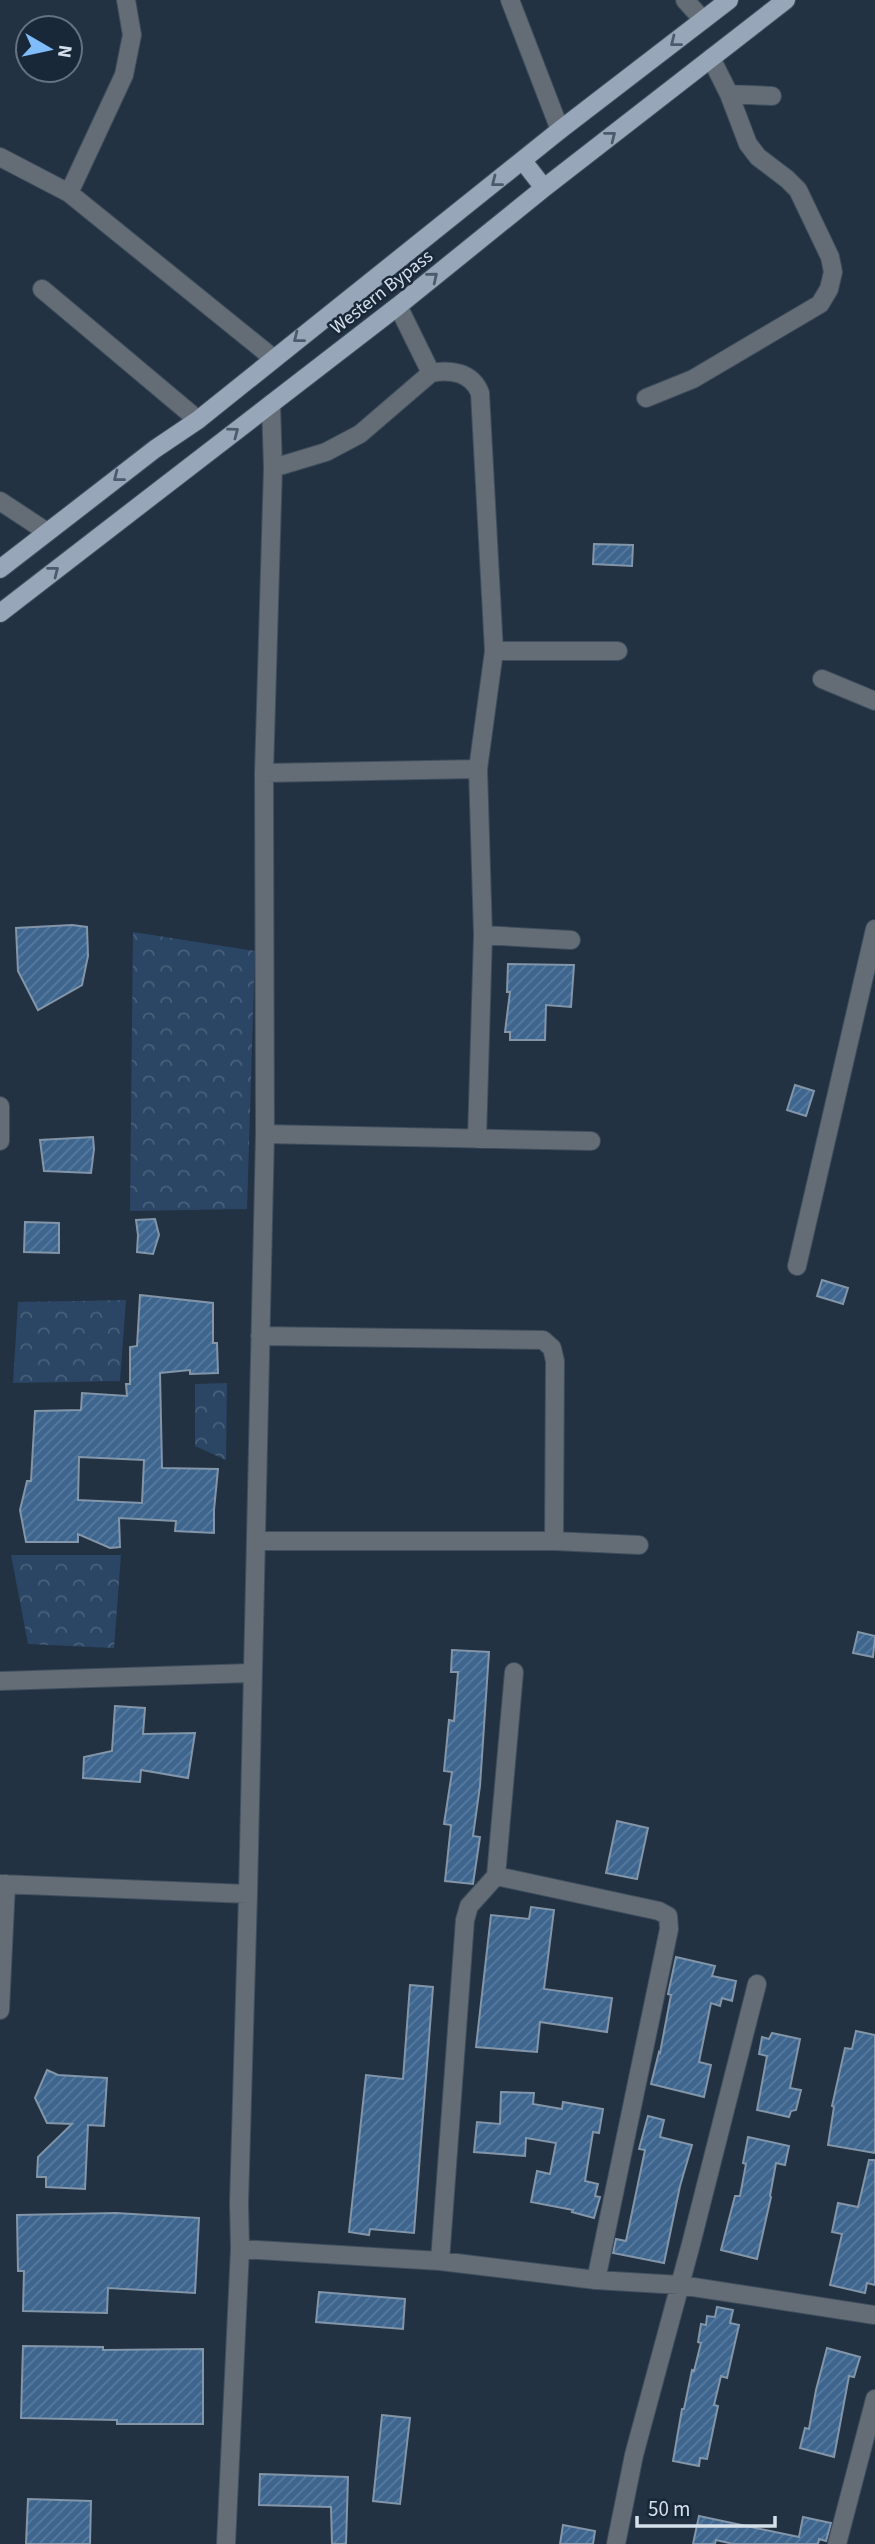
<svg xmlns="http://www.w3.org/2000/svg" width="875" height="2544" viewBox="0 0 875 2544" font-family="'Source Sans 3',sans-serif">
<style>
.forest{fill:url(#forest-crowns)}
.building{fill:url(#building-hatch);stroke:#8295a9;stroke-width:2;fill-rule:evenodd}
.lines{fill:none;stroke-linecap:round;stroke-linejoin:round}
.minor-casing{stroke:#3f4e5e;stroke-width:20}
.major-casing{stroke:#3f4e5e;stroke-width:20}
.minor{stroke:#646c75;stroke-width:18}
.major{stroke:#97a7b9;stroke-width:18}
.oneway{stroke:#4b5b6c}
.labels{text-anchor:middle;stroke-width:5;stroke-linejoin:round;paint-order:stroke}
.street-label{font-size:19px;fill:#d6e0eb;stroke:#192839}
</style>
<defs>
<pattern id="forest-crowns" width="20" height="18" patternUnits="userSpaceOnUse" patternTransform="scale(1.75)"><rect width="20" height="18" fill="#2a4664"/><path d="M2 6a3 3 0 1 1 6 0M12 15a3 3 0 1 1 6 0" fill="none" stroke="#48607a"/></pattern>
<pattern id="building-hatch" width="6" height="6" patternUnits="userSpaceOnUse" patternTransform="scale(1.75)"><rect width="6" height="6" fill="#3d658e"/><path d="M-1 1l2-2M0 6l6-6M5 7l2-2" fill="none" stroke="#587b9e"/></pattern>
</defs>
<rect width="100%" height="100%" fill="#223243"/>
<path class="forest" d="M133,932L255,951L247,1209L130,1211Z
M126,1300L120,1381L13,1383L18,1302Z
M227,1383L226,1460L195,1446V1384Z
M11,1555H121L114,1648L28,1644Z"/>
<path class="building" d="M594,544L633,545L632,566L593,564Z
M72,925L87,927L88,956L82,985L38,1010L18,971L16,928Z
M508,964L574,965L571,1007L546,1005L545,1040H510V1032H505L510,992H507Z
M795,1085L814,1091L806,1116L787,1110Z
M93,1137L94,1149L91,1173L44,1171L40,1140Z
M155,1219L159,1235L153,1254L137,1252L138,1235L136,1220Z
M25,1222L59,1223V1253L24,1252Z
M822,1280L848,1288L843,1304L817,1296Z
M140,1295L213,1303V1343H217L218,1373L190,1374V1370L160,1373L162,1468L218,1469L214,1510V1533L175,1531L176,1521L119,1518L120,1547L110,1548L78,1534V1542H26L20,1510L27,1481H31L35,1411L81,1410L82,1393L127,1396L126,1384H130V1347L137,1346ZM79,1457L144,1460L142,1503L78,1500Z
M858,1632L875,1636L873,1657L853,1653Z
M452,1650L489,1652L480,1786L473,1836L480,1837L473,1884L445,1881L451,1825L444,1824L452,1772L444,1771L449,1720L454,1721L458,1672H451Z
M115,1706L145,1708L143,1734L195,1733L188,1778L141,1770L140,1782L83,1778L84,1757L112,1751Z
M617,1821L648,1828L637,1879L606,1873Z
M531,1907L554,1910L544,1989L612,1998L607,2032L540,2022L537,2052L476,2047L491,1915L529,1919Z
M676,1957L715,1966L712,1976L736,1981L732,2001L722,1998L720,2006L711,2003L699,2062L711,2065L704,2097L651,2084L659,2052L660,2053L671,1995L668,1994Z
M410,1985L433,1987L414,2233L370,2229L369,2235L349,2232L366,2075L403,2079Z
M856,2031L875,2035V2153L828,2145L834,2107L832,2106L845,2048L852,2049Z
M772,2033L800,2039L790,2088L801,2090L796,2110L791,2111L789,2117L757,2110L767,2056L759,2054L762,2037L769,2039Z
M47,2070L58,2075L107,2078L104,2126L88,2125L85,2189L46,2187V2177H37L38,2157L72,2124L47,2123L35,2098Z
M501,2092L534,2093L533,2104L562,2109L563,2102L603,2109L599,2133L593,2132L585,2181L598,2184L595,2196L600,2197L594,2218L572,2212L573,2210L531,2202L537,2171L550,2174L556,2143L526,2138L525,2156L474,2152L477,2122L500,2124Z
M648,2116L664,2120L660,2137L692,2145L680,2186L664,2263L613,2253L616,2239L626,2241L645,2150L639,2149Z
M748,2137L789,2146L785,2165L776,2163L770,2196L771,2197L757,2259L721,2250L735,2196H740L746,2164L743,2163Z
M869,2160H875V2285L867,2283L865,2293L830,2285L842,2234L832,2232L838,2203L858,2207Z
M116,2213L199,2218L195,2293L108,2288L107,2313L23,2311L24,2271H18L17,2215Z
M319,2292L405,2299L403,2329L316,2322Z
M717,2307L733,2310L730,2323L739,2325L727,2378L721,2376L714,2405L718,2406L707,2459L700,2458L699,2466L673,2461L682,2409H684L692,2370L694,2371L701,2343L698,2342L701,2324L706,2325L707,2316L715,2317Z
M23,2346L103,2347V2350L203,2349V2424H117V2420L21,2418Z
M827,2348L860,2357L854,2377L849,2376L834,2457L800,2448L805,2428L809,2429L816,2390Z
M382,2415L410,2418L400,2504L373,2501Z
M260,2474L348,2477L346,2544H332L331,2507L259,2505Z
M28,2499L91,2501L90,2544H26Z
M699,2516L799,2537L803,2517L831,2523L826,2541L819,2539L818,2544H733L716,2540L715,2544H693Z
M563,2525L595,2531L593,2544H560Z"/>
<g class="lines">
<g class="minor-casing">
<path id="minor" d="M510,0L560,130
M685,0L703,20
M729,94L772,96
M0,157L69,193L273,358
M69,193L124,75L132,35L126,0
M42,289L198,420
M398,306L431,373
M646,398L693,379L820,304L829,289L833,272L830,257L798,190L787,179L758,157L748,144L729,94L711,58
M273,468L326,452L360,434L431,373C450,369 472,372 480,393L494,651L478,769L483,935L571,940
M0,501L47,532
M494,651H618
M822,679L875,701
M264,773L478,769
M0,1106V1141
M265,1134L591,1141
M477,1139L483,935
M797,1266L875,929
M256,1541H554L555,1361L552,1348L543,1340L260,1336
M554,1541L639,1545
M0,1681L251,1673
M496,1876L659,1911L668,1916L669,1929L596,2280
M0,1884L248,1894
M0,2010L6,1884
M240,2249L440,2261L596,2280L680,2285L875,2315
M440,2261L465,1920L469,1906L496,1876L514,1672
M226,2544L240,2249L239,2203L248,1894L265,1134L264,773L273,468L271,404
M616,2544L634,2455L691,2244L757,1984
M837,2544L875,2399"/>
</g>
<g class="major-casing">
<path id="major" d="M523,161L544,188
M0,569L155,449L198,420L560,130L729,0
M0,613L398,306L544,188L786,0"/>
</g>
<use href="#minor" class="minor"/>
<use href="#major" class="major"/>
</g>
<defs><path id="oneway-chevron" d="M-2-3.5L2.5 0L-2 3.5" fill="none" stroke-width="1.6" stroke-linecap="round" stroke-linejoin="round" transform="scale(1.75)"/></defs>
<g class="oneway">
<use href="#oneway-chevron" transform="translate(675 42) rotate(142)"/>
<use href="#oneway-chevron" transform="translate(611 136) rotate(-38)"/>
<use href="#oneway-chevron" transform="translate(496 182) rotate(142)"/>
<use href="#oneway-chevron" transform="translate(433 277) rotate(-39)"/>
<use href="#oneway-chevron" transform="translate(298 338) rotate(142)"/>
<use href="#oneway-chevron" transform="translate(234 432) rotate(-37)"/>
<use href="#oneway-chevron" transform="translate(118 477) rotate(142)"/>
<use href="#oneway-chevron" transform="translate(54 571) rotate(-38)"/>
</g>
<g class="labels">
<g class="street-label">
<text transform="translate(381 291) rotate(-38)" y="7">Western Bypass</text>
</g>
</g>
<g transform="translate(49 49) rotate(99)"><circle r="33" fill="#192839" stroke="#657280" stroke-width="2"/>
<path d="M0-5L12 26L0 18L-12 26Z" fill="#81bcfa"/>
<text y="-10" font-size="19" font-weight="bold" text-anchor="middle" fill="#d6e0eb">N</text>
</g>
<path d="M637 2516v10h138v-10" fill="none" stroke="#d6e0eb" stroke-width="3.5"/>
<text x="648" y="2516" font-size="21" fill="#d6e0eb" stroke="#192839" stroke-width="5" paint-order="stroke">50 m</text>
</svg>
